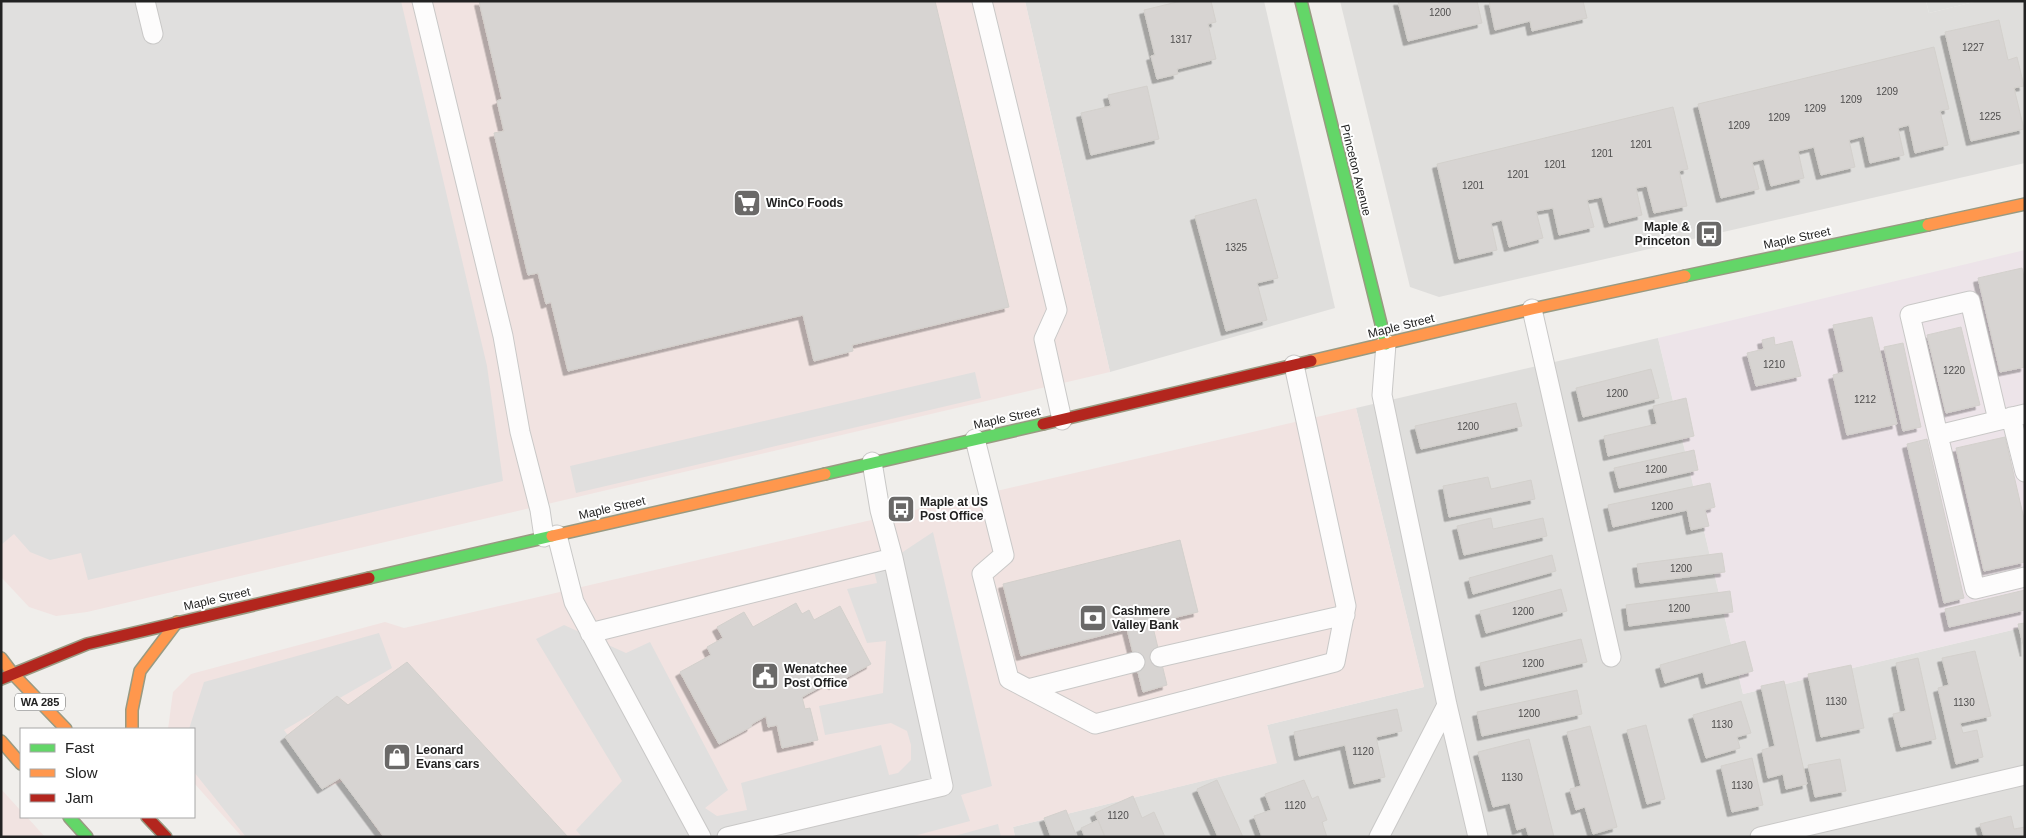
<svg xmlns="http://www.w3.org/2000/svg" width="2026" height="838" viewBox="0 0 2026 838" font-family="Helvetica,sans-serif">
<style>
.residential{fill:#dfdedc}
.commercial{fill:#f1e3e1}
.industrial{fill:#ede4e9}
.religious{fill:#dededc}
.parking{fill:#e0dfde}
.building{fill:#d7d4d2;stroke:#d3d0cc;filter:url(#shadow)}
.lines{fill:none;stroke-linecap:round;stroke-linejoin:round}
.lane-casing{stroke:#c9c8c7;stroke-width:21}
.fast-casing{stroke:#999a82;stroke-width:14}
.slow-casing{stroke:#999a82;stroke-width:14}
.jam-casing{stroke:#999a82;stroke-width:14}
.lane{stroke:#fdfcfc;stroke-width:19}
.fast{stroke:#63d668;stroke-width:11}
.slow{stroke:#ff974d;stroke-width:11}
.jam{stroke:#b3261e;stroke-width:11}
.labels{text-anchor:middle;stroke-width:4;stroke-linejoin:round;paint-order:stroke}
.number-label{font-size:10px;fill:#4f4e4e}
.shield{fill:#fff;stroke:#646464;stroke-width:1}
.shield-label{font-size:11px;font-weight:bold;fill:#222}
.street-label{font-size:12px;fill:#222;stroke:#fff}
.poi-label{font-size:12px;font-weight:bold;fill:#222;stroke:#fff;text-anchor:start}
</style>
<defs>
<filter id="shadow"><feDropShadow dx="-4.5" dy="4.5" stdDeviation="0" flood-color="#0004"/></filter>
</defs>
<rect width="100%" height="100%" fill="#f0eeeb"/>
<path class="residential" d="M1025,1H1264L1335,308L1110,372Z
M1340,1H1926L1929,13L1978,1H2025V163L1439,297L1410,287Z
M1658,338L1743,694L2025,627V837H1015L1013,827L1276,763L1267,725L1424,687L1356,408Z"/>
<path class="commercial" d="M1,1H1025L1110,372L87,612L56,616L29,607L1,577Z
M1356,408L1424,687L1267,725L1277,763L1013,827L1015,837H242L194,783V729H168L173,692L191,674L385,622L404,628Z
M1,789L21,811V817H27L45,837H1Z"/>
<path class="industrial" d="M2025,250V627L1743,694L1658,338Z"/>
<path class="religious" d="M1926,1H1978L1929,13Z"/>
<path class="parking" d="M5,1H401L487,366L503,481L88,580L81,553L50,560L30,552L14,534L1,545V2Z
M975,372L981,398L576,493L570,466Z
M933,532L992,786L961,795L970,821L910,837H582L576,830L622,781L536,639L564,625L626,653L650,642L728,790L705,808L717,816L747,810L741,783L881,745L889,775L898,773L911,760V745L907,731L891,723L825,735L819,706L883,693L886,641L867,643L847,589L877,583L874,571Z
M379,633L392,668L284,730L326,788L344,781L382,837H246L194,772V729H189L204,682Z
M998,824L1001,837H951Z"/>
<path class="building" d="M479,1H935L1009,307L852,345L853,351L814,361L803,315L568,371L551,302L546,304L538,273L528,275L494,133L504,131L497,101L502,99Z
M1181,1H1211L1216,22L1208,24L1216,59L1177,69L1178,74L1157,79L1151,56L1155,55L1144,10Z
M1398,1H1477L1482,23L1408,41Z
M1489,1H1583L1587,18L1532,31L1530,21L1495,30Z
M1999,20L2008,60L2017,57L2024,86L2014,88L2024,129L1971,141L1945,32Z
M1934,47L1949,109L1940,111L1948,145L1915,153L1909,125L1898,128L1904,155L1870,163L1864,136L1849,140L1855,167L1821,175L1814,147L1798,151L1804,178L1771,186L1764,159L1752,162L1759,189L1721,198L1698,104Z
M1147,86L1159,139L1091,155L1081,113L1111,106L1108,95Z
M1673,107L1688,169L1679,171L1687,206L1654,213L1647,186L1636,188L1642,215L1609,223L1602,197L1587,200L1594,227L1559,235L1553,208L1536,211L1543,238L1509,247L1502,220L1491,223L1497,250L1459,259L1437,164Z
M1256,199L1278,278L1257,283L1267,320L1226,331L1195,216Z
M2022,268L2025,281V367L2000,372L1978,278Z
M1872,317L1897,424L1847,435L1833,375L1844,372L1833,325Z
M1961,327L1980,405L1946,413L1927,335Z
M1774,337L1775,345L1792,341L1801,376L1756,386L1747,353L1764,349L1762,340Z
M1903,343L1921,427L1903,431L1884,347Z
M1651,369L1659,398L1583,417L1576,388Z
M1686,398L1694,436L1608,456L1604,436L1657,424L1653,406Z
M1516,403L1522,426L1421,449L1415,426Z
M2005,437L2025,523V562L1984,571L1956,448Z
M1927,439L1964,598L1944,603L1907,444Z
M1694,450L1698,470L1619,488L1614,468Z
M1488,477L1491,489L1531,480L1535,499L1449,517L1443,486Z
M1710,483L1715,507L1705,510L1709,526L1691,530L1687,510L1613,527L1608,505Z
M1491,518L1493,529L1543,518L1547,536L1464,555L1457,526Z
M1180,540L1198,612L1152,623L1167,685L1143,692L1127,629L1021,656L1003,584Z
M1722,553L1725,572L1640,583L1637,564Z
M1552,555L1556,571L1473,594L1469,578Z
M1561,589L1567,611L1486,633L1480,611Z
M2025,590V610L1949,627L1945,609Z
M1730,591L1733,612L1629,626L1626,605Z
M796,603L802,614L809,610L814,620L840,606L871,664L833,685L831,681L802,697L805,709L810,708L818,740L782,748L777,725L768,727L766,716L752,724L751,727L719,744L680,672L711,655L707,647L723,638L717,627L744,612L753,627Z
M2025,623V652L2018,624Z
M1581,639L1587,662L1485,686L1480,663Z
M1745,641L1753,671L1706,684L1703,672L1665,683L1660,665Z
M1975,651L1991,716L1960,723L1963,733L1977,730L1983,757L1956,764L1938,688L1949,685L1942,658Z
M1918,658L1936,739L1901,747L1893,714L1906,711L1896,663Z
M407,662L568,837H384L340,778L322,789L285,737L337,696L348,705Z
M1851,665L1864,728L1821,737L1808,674Z
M1784,681L1807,784L1786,789L1783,774L1768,778L1762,750L1775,746L1761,686Z
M1577,690L1582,714L1482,736L1477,712Z
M1741,701L1751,733L1737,737L1740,748L1706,758L1693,715Z
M1397,709L1402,731L1376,737L1385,777L1354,784L1345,745L1299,756L1294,732Z
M1646,725L1665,799L1647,804L1627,730Z
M1590,726L1617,827L1593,834L1585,807L1576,810L1570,789L1581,786L1567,732Z
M1529,739L1554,837H1529L1526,827L1517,830L1510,803L1493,807L1478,752Z
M1752,758L1763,805L1732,812L1721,766Z
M1840,759L1846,791L1815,797L1808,765Z
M1217,780L1243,837H1218L1197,789Z
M1304,780L1312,799L1318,796L1327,820L1322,822L1327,837H1262L1254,816L1271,810L1265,794Z
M1133,796L1142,818L1154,812L1165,837H1105L1095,813Z
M1066,810L1077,837H1051L1044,818Z
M2011,816L2014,829L2025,827V837H1984L1980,824Z
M1098,820L1105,837H1085L1081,828Z"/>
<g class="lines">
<g class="lane-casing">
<path id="lane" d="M145,1L153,34
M422,1L503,336L520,432L540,510L544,537
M982,1L1057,310L1044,339L1062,420
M1532,309L1611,657
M1386,344L1382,395L1447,705L1478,837
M2011,417L2025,472
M1998,420L1970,301L1910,315L1938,435C1967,428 1996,421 2025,414
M1938,435L1975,589L2025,577
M975,439L1004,555L982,574L1009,679L1095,724L1335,662L1346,606L1294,365
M557,535L574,602L701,837
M590,633L893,558
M1160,657L1345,615
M1028,689L1135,662
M727,837L943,786L893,558L880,510L872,462
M1379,837L1447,705
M1760,837L2025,775"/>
</g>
<g class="fast-casing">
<path id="fast" d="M1301,1L1386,344
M1685,276L1928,225
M825,474L1043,424
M369,578L552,536
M69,817L87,837"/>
</g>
<g class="slow-casing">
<path id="slow" d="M1928,225L2025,204
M1311,361L1532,309L1685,276
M552,536L825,474
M1,658L13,674L66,729
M132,729V710L140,671L177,622
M1,741L21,764"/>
</g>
<g class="jam-casing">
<path id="jam" d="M1043,424L1311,361
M1,679L87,644L369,578
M147,817L166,837"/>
</g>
<use href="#lane" class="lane"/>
<use href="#fast" class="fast"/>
<use href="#slow" class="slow"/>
<use href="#jam" class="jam"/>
</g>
<defs>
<g id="supermarket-square" transform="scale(1.4375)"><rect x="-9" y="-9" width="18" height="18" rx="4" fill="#6a6968" stroke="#fff"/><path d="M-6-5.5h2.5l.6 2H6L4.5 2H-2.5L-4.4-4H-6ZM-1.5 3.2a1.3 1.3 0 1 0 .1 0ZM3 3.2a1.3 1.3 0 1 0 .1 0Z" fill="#fff"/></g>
<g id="bus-square" transform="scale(1.4375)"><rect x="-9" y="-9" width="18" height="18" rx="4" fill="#6a6968" stroke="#fff"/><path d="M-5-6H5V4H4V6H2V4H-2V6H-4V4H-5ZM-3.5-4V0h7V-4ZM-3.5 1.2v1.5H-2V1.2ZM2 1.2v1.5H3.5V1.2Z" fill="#fff"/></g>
<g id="bank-square" transform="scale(1.4375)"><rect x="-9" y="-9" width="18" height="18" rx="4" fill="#6a6968" stroke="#fff"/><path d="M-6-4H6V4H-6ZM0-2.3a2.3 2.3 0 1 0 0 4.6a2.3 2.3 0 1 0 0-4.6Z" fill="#fff"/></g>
<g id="civic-square" transform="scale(1.4375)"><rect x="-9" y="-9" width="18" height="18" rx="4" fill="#6a6968" stroke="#fff"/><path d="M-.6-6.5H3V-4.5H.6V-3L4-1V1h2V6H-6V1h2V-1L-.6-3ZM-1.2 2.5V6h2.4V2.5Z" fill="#fff"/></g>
<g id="shop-square" transform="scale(1.4375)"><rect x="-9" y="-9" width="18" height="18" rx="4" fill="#6a6968" stroke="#fff"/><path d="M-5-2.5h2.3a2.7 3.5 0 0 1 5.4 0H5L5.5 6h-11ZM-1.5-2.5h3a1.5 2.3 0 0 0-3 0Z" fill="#fff"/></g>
</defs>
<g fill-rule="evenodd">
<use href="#supermarket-square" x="747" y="203"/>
<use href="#bus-square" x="1709" y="234"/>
<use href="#bus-square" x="901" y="509"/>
<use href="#bank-square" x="1093" y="618"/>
<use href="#civic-square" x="765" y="676"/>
<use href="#shop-square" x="397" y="757"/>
</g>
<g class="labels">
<g class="number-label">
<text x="1440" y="16">1200</text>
<text x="1181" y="43">1317</text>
<text x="1973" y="51">1227</text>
<text x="1887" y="95">1209</text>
<text x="1851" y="103">1209</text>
<text x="1815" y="112">1209</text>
<text x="1990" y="120">1225</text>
<text x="1779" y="121">1209</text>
<text x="1739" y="129">1209</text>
<text x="1641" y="148">1201</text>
<text x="1602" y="157">1201</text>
<text x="1555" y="168">1201</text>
<text x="1518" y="178">1201</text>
<text x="1473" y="189">1201</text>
<text x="1236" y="251">1325</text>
<text x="1774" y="368">1210</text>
<text x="1954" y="374">1220</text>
<text x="1617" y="397">1200</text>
<text x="1865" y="403">1212</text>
<text x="1468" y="430">1200</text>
<text x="1656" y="473">1200</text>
<text x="1662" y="510">1200</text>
<text x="1681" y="572">1200</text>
<text x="1679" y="612">1200</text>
<text x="1523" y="615">1200</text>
<text x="1533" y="667">1200</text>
<text x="1836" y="705">1130</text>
<text x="1964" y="706">1130</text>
<text x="1529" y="717">1200</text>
<text x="1722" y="728">1130</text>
<text x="1363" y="755">1120</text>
<text x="1512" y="781">1130</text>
<text x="1742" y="789">1130</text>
<text x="1295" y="809">1120</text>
<text x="1118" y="819">1120</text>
</g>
<rect class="shield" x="15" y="693.5" width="50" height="17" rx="4"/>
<g class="shield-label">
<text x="40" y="706">WA 285</text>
</g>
<g class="street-label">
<text transform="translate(1356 170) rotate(76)" y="4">Princeton Avenue</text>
<text transform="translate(1797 238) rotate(-12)" y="4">Maple Street</text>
<text transform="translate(1401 326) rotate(-14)" y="4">Maple Street</text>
<text transform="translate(1007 418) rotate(-12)" y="4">Maple Street</text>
<text transform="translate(612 508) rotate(-13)" y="4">Maple Street</text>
<text transform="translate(217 599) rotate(-13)" y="4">Maple Street</text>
</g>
<g class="poi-label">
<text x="766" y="207">WinCo Foods</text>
<text x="1690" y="231" text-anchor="end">Maple &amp;<tspan x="1690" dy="14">Princeton</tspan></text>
<text x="920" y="506">Maple at US<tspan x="920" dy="14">Post Office</tspan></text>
<text x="1112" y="615">Cashmere<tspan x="1112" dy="14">Valley Bank</tspan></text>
<text x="784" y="673">Wenatchee<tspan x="784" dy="14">Post Office</tspan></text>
<text x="416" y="754">Leonard<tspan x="416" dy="14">Evans cars</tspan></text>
</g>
</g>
<rect width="2026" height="838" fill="none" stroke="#222222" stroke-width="5"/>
<rect x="20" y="728" width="175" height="90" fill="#ffffff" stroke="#a7a7a7"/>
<rect x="30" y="744" width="25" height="8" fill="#63d668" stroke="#a7a7a7"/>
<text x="65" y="753" font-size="15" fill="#222222">Fast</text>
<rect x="30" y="769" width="25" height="8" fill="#ff974d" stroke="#a7a7a7"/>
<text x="65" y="778" font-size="15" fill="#222222">Slow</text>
<rect x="30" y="794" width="25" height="8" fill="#b3261e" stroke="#a7a7a7"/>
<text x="65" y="803" font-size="15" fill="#222222">Jam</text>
</svg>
